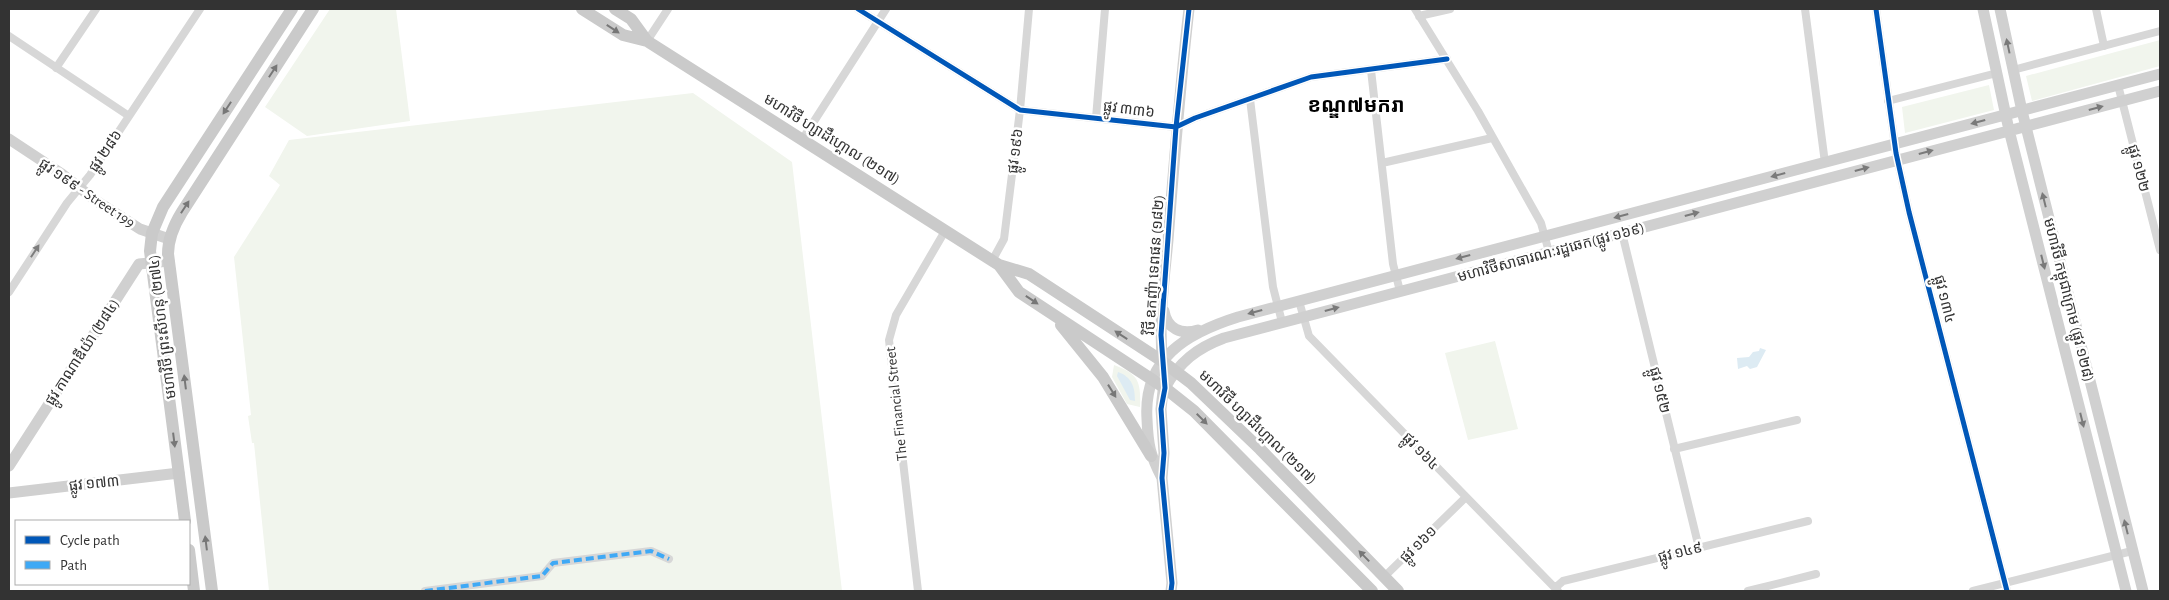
<svg xmlns="http://www.w3.org/2000/svg" width="2169" height="600" viewBox="0 0 2169 600" font-family="'Alegreya Sans','Noto Sans Khmer',sans-serif">
<style>
.green{fill:#f1f5ed}
.water{fill:#ddebf3}
.lines{fill:none;stroke-linecap:round;stroke-linejoin:round}
.street{stroke:#d7d7d7;stroke-width:8}
.secondary{stroke:#d0d0d0;stroke-width:11}
.primary{stroke:#cacaca;stroke-width:12}
.quiet{stroke:#3fa9f5;stroke-width:4;stroke-dasharray:8 4;stroke-linecap:butt}
.cycleway-casing{stroke:#fff;stroke-width:8}
.cycleway{stroke:#0057b8;stroke-width:5}
.oneway{fill:#777}
.oneway2{fill:#7a7a7a}
.oneway3{fill:#7d7d7d}
.labels{text-anchor:middle;stroke-width:5;stroke-linejoin:round;paint-order:stroke}
.street-label{font-size:15px;fill:#333;stroke:#fff}
.district-label{font-size:20px;font-weight:bold;fill:#000;stroke:#fff}
</style>
<rect width="100%" height="100%" fill="#fff"/>
<path class="green" d="M330,9H396L410,121L307,136L265,107Z
M2160,40V66L2032,101L2026,76Z
M1989,85L1994,110L1905,133L1902,107Z
M693,93L792,162L842,591H269L254,443H252L248,416L251,415L234,257L280,185L269,176L289,140Z
M1495,341L1518,429L1468,440L1445,353Z
M1114,365C1139,374 1141,382 1140,407L1127,404L1112,377Z"/>
<path class="water" d="M1760,348L1766,350L1757,367L1750,369L1747,366L1738,369L1737,358L1749,357L1753,352L1759,351Z
M1118,372C1132,377 1135,387 1135,401L1130,400L1117,376Z"/>
<g class="lines">
<path class="street" d="M858,9L1020,110L1176,127L1195,118L1311,77L1447,59
M1415,9L1478,111L1541,223L1549,252
M1805,9L1825,163
M1876,9L1896,153L1909,212L2007,591
M2096,9L2104,46
M1419,16L1450,9
M9,36L129,116
M647,41L668,9
M56,68L96,9
M1371,70L1393,264L1400,291
M2013,70L2160,31
M2118,85L2160,250
M1250,99L1273,287L1282,322
M1888,101L1997,73
M1096,118L1105,9
M802,140L886,9
M1382,163L1492,138
M1622,233L1699,548
M992,261L1004,239L1020,110L1029,9
M9,292L67,203L90,175L200,9
M1299,301L1309,336L1558,591
M1674,449L1797,420
M1384,577L1466,497
M1555,588L1563,581L1808,521
M425,591L542,576L553,563L651,551L669,559
M918,591L889,340L896,315L945,231
M1748,591L1816,574
M1973,591L2132,551"/>
<path class="secondary" d="M1983,9L2009,130L2126,591
M2000,9L2022,111L2143,591
M9,139L62,174L95,200L140,229L169,239
M1164,311C1167,329 1181,335 1198,330
M1163,366C1158,324 1164,282 1168,240C1174,163 1180,86 1189,9
M1164,382L1161,409L1164,453L1162,478L1172,583L1171,591
M1165,388C1179,362 1197,348 1224,338L2160,91
M9,466L139,264L169,261
M1162,478C1150,455 1148,445 1147,419C1143,358 1187,333 1238,317L2160,74
M9,493L179,473"/>
<path class="primary" d="M582,9L623,35L647,41L999,265L1029,274L1162,361L1191,383L1260,449L1398,591
M615,9L631,19L647,41
M999,265L1019,292L1165,388L1194,411L1372,591
M1061,325L1103,377L1151,456
M185,521L150,251L152,233L163,207L292,9
M189,550L194,591
M212,591L168,254C168,238 174,225 182,212L313,9"/>
<path class="quiet" d="M425,591L542,576L553,563L651,551L669,559"/>
<g class="cycleway-casing">
<path id="cycleway" d="M858,9L1020,110L1176,127L1195,118L1311,77L1447,59
M1876,9L1896,153L1909,212L2007,591
M1171,591L1172,583L1162,478L1164,453L1161,409L1165,388L1161,335L1176,127L1189,9"/>
</g>
<use href="#cycleway" class="cycleway"/>
</g>
<defs><path id="oneway-solid" d="M-6-.8H1V-3.2L6.5 0L1 3.2V.8H-6Z" transform="scale(1.25)"/></defs>
<g class="oneway">
<use href="#oneway-solid" transform="translate(613 29) rotate(33)"/>
<use href="#oneway-solid" transform="translate(273 71) rotate(-57)"/>
<use href="#oneway-solid" transform="translate(227 108) rotate(123)"/>
<use href="#oneway-solid" transform="translate(185 207) rotate(-57)"/>
<use href="#oneway-solid" transform="translate(1032 300) rotate(34)"/>
<use href="#oneway-solid" transform="translate(1121 335) rotate(-147)"/>
<use href="#oneway-solid" transform="translate(185 382) rotate(-97)"/>
<use href="#oneway-solid" transform="translate(1112 391) rotate(58)"/>
<use href="#oneway-solid" transform="translate(1202 419) rotate(45)"/>
<use href="#oneway-solid" transform="translate(174 440) rotate(83)"/>
<use href="#oneway-solid" transform="translate(206 543) rotate(-97)"/>
<use href="#oneway-solid" transform="translate(1364 556) rotate(-134)"/>
</g>
<g class="oneway2">
<use href="#oneway-solid" transform="translate(2008 46) rotate(-102)"/>
<use href="#oneway-solid" transform="translate(2096 108) rotate(-15)"/>
<use href="#oneway-solid" transform="translate(1978 122) rotate(165)"/>
<use href="#oneway-solid" transform="translate(1926 152) rotate(-15)"/>
<use href="#oneway-solid" transform="translate(1862 169) rotate(-15)"/>
<use href="#oneway-solid" transform="translate(1778 175) rotate(165)"/>
<use href="#oneway-solid" transform="translate(2044 200) rotate(-104)"/>
<use href="#oneway-solid" transform="translate(1692 214) rotate(-15)"/>
<use href="#oneway-solid" transform="translate(1621 216) rotate(165)"/>
<use href="#oneway-solid" transform="translate(1463 257) rotate(165)"/>
<use href="#oneway-solid" transform="translate(2043 262) rotate(76)"/>
<use href="#oneway-solid" transform="translate(1332 309) rotate(-15)"/>
<use href="#oneway-solid" transform="translate(1255 312) rotate(165)"/>
<use href="#oneway-solid" transform="translate(2082 420) rotate(76)"/>
<use href="#oneway-solid" transform="translate(2126 527) rotate(-104)"/>
</g>
<use class="oneway3" href="#oneway-solid" transform="translate(35 251) rotate(-57)"/>
<g class="labels">
<g class="street-label">
<text transform="translate(1129 109) rotate(7)" y="5">ផ្លូវ ៣៣៦</text>
<text transform="translate(832 139) rotate(32)" y="5">មហាវិថី ហ្សាដឹហ្គោល (២១៧)</text>
<text transform="translate(105 151) rotate(-56)" y="5">ផ្លូវ ២៨៦</text>
<text transform="translate(1015 151) rotate(-83)" y="5">ផ្លូវ ១៩៦</text>
<text transform="translate(2139 168) rotate(75)" y="5">ផ្លូវ ១២២</text>
<text transform="translate(87 193) rotate(34)" y="5">ផ្លូវ ១៩៩ - Street 199</text>
<text transform="translate(1551 252) rotate(-15)" y="5">មហាវិថីសាធារណៈរដ្ឋឆេក(ផ្លូវ ១៦៩)</text>
<text transform="translate(1154 265) rotate(-86)" y="5">វិថី ឧកញ៉ា ទេពផន (១៨២)</text>
<text transform="translate(1945 299) rotate(76)" y="5">ផ្លូវ ១៣៤</text>
<text transform="translate(2069 300) rotate(76)" y="5">មហាវិថី កម្ពុជាក្រោម (ផ្លូវ ១២៨)</text>
<text transform="translate(162 327) rotate(-97)" y="5">មហាវិថី ព្រះសីហនុ (២៧៤)</text>
<text transform="translate(82 352) rotate(-57)" y="5">ផ្លូវ កាណាឌីយ៉ា (២៨៤)</text>
<text transform="translate(1660 390) rotate(76)" y="5">ផ្លូវ ១៥២</text>
<text transform="translate(896 404) rotate(-96)" y="5">The Financial Street</text>
<text transform="translate(1258 427) rotate(44)" y="5">មហាវិថី ហ្សាដឹហ្គោល (២១៧)</text>
<text transform="translate(1421 451) rotate(46)" y="5">ផ្លូវ ១៦៤</text>
<text transform="translate(94 483) rotate(-6)" y="5">ផ្លូវ ១៧៣</text>
<text transform="translate(1418 544) rotate(-45)" y="5">ផ្លូវ ១៦១</text>
<text transform="translate(1680 552) rotate(-14)" y="5">ផ្លូវ ១៤៩</text>
</g>
<g class="district-label">
<text x="1356" y="112">ខណ្ឌ៧មករា</text>
</g>
</g>
<rect width="2169" height="600" fill="none" stroke="#333333" stroke-width="20"/>
<rect x="15" y="520" width="175" height="65" fill="#ffffff" stroke="#adadad"/>
<rect x="25" y="536" width="25" height="8" fill="#0057b8" stroke="#adadad"/>
<text x="60" y="545" font-size="15" fill="#333333">Cycle path</text>
<rect x="25" y="561" width="25" height="8" fill="#3fa9f5" stroke="#adadad"/>
<text x="60" y="570" font-size="15" fill="#333333">Path</text>
</svg>
